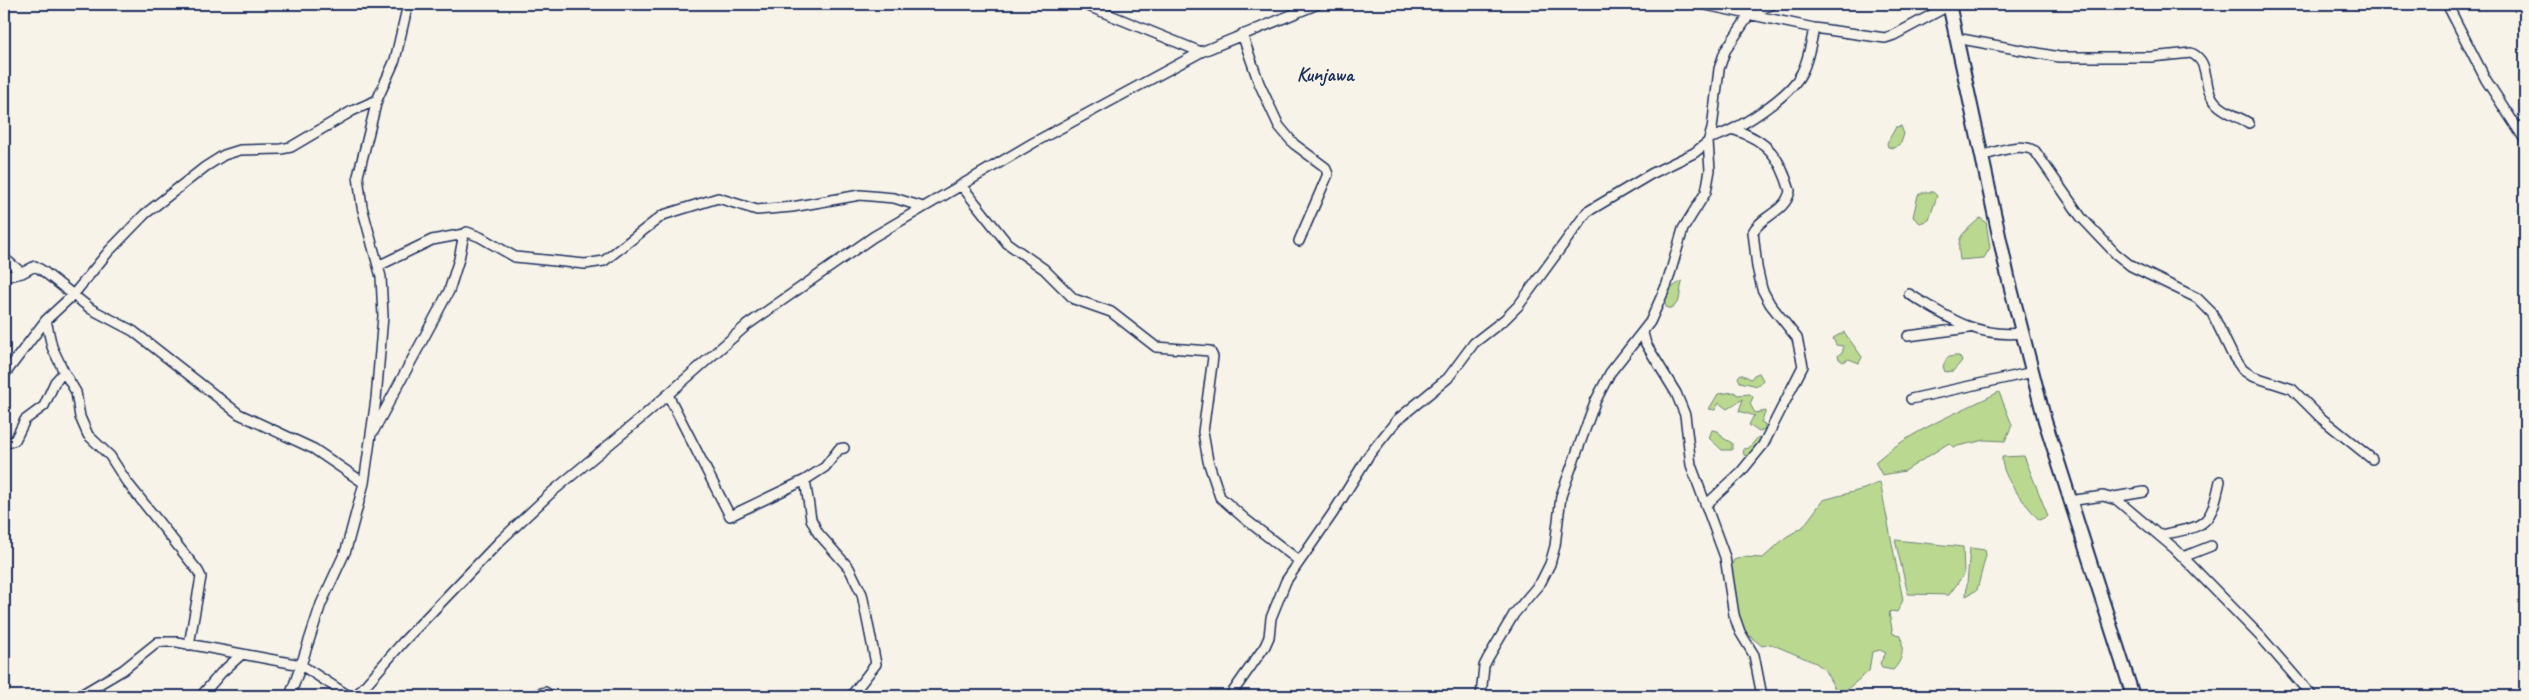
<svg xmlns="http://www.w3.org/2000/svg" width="2529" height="700" viewBox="0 0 2529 700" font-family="Caveat,sans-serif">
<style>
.green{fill:#bbd890;stroke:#6b8477}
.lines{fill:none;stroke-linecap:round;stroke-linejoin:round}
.street-casing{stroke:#1b2f5e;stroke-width:12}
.secondary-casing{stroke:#1b2f5e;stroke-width:16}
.street{stroke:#f7f3e8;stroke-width:9}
.secondary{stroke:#f7f3e8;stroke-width:12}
.labels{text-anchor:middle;stroke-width:4;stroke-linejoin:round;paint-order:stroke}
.quarter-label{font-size:20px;font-weight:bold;fill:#1b2f5e;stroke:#f7f3e8}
</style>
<rect width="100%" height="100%" fill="#f7f3e8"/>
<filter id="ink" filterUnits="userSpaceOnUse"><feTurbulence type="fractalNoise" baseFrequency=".02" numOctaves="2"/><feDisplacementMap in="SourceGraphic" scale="10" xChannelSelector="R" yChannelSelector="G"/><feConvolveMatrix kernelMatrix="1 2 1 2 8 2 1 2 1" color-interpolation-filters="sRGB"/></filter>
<g filter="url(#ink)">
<path class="green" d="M1901,126L1904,134L1901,143L1894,148L1888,147L1887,143L1896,127Z
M1924,192H1933L1937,196L1929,220L1920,223L1913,217L1918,195Z
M1980,218L1986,222L1990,248L1984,258L1960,260C1956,234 1962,235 1980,218Z
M1682,281L1679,300L1673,308H1667L1664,302C1668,292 1672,286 1682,281Z
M1844,332L1862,357L1859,363L1849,359L1843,362L1839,359L1838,355L1843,352V346L1836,345L1833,338Z
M1953,356H1959L1962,361L1953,371L1945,372L1943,366L1947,358Z
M1759,373L1763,380L1758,386L1740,382L1738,377L1741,374L1751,379L1754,375Z
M1734,392L1738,395L1750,394L1753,397L1750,404L1755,413L1766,411L1761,422L1765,424V429L1759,432L1749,425L1753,417L1755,416L1739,411L1743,399L1727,409L1719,403L1715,410L1709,409L1718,394Z
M1999,392L2012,425L2005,441L1985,440L1953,447L1949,443L1905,471L1882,475L1875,462C1910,431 1957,413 1999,392Z
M1712,430L1718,431L1723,438L1732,443V450H1722L1709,438Z
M1758,437L1764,439L1748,456L1744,455L1743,449L1749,448Z
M2024,456L2048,516L2039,520C2026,504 2001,478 2002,457Z
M1880,482L1903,600L1897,612L1891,611L1889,613L1893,634L1901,635C1903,649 1904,659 1893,670L1882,668L1880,663L1886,653L1880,650L1872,652L1869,671L1839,696L1824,669L1816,663L1771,644L1762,646L1740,628L1735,588L1729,570L1734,560L1743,557L1763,558L1786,537L1803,527L1823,500L1864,489Z
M1895,540L1963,547L1964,574L1949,595L1908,594Z
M1970,548L1985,550L1986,555L1977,590L1966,596Z"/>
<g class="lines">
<g class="street-casing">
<path id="street" d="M1083,4L1201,52
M1701,4L1814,28L1885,38L1894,35L1950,5
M2447,4L2486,80L2525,140
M1242,34L1259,83L1279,126L1294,144L1325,167L1328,174L1299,241
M1956,38L2059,57H2151L2191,53C2212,62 2201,87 2216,103C2224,112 2239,117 2249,123
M1710,138C1736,132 1791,96 1802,72C1809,59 1811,42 1814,28
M1981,156C1997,152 2019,142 2035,151L2081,217L2116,254L2131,266L2197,298L2212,313L2233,356L2243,370L2252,376L2292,389L2321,418L2372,459
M961,185L1007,243L1044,269L1074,299L1111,312L1156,347L1210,351L1213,357L1203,432L1208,461L1220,497L1245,519L1298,560
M4,258L22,273
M378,266L432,240L464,234
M4,277L22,273L35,266L43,271L91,309L133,331L239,414L314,449L364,483
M1909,294C1947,317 1976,338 2022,333
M1643,333L1646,344L1676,393L1685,415L1691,465L1725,557L1734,615L1740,632L1754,655L1762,696
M1908,336L1969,328
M64,372L76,392L80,417L88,435L110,456L126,481L198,571L201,577L189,645
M4,375L46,320L73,295L109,251L145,214L205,167L224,155L240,150L281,149L291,147L352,111L377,100
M668,395L730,516L805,480L825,467L839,449L844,448
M1911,399L2033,372
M373,432L449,291L459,259L464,234L467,232L480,237L515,257L585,264L604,261L663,215L718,198L757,210L792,207L860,195L894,198L923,207
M4,444L15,440L25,420L44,406L55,382L64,372L52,347L46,320
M805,480L811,519L818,533L849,568L862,594L876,664L851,696
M2114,497L2144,492
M2069,501L2103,496L2117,500L2175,549L2261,637L2312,696
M1707,504L1741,472L1763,445L1803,366L1797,338L1770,304L1762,289L1757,267L1753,232C1762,215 1785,213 1790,191C1780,157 1768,141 1735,130
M2160,535C2205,526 2210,528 2220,481
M2183,557L2211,546
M79,696L123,670L158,642H177L242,654
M201,696L221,673L242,654L301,665L290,696
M349,696L301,665L321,604L346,550L364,483L376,399L383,316L381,277L362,207L358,176L377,100L395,60L408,4
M356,696L403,642L500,541L552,492L640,419L747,325L873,237L1033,143L1201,52L1318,4
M531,696L545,692L551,696
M1230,696L1265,646L1269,637L1271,618L1286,581L1333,513L1369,455L1397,420L1448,378L1474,343L1505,319L1519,305L1587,212L1651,174L1694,153L1708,142L1712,129L1719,69L1725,51L1750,14L1773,4
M1481,696L1484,666L1488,658L1514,614L1541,582L1550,564L1555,546L1561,496L1595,402L1610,373L1650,322L1667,284L1683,229L1706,192L1710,170L1708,142"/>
</g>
<g class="secondary-casing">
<path id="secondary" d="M1949,4L2008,277L2045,421L2133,696"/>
</g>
<use href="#street" class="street"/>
<use href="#secondary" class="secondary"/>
</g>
</g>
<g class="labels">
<g class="quarter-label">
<text x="1325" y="81">Kunjawa</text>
</g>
</g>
<rect width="2529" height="700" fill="none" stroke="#f7f3e8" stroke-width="20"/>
<rect x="10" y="10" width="2509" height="680" fill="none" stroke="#1b2f5e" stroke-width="2" filter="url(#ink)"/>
</svg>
